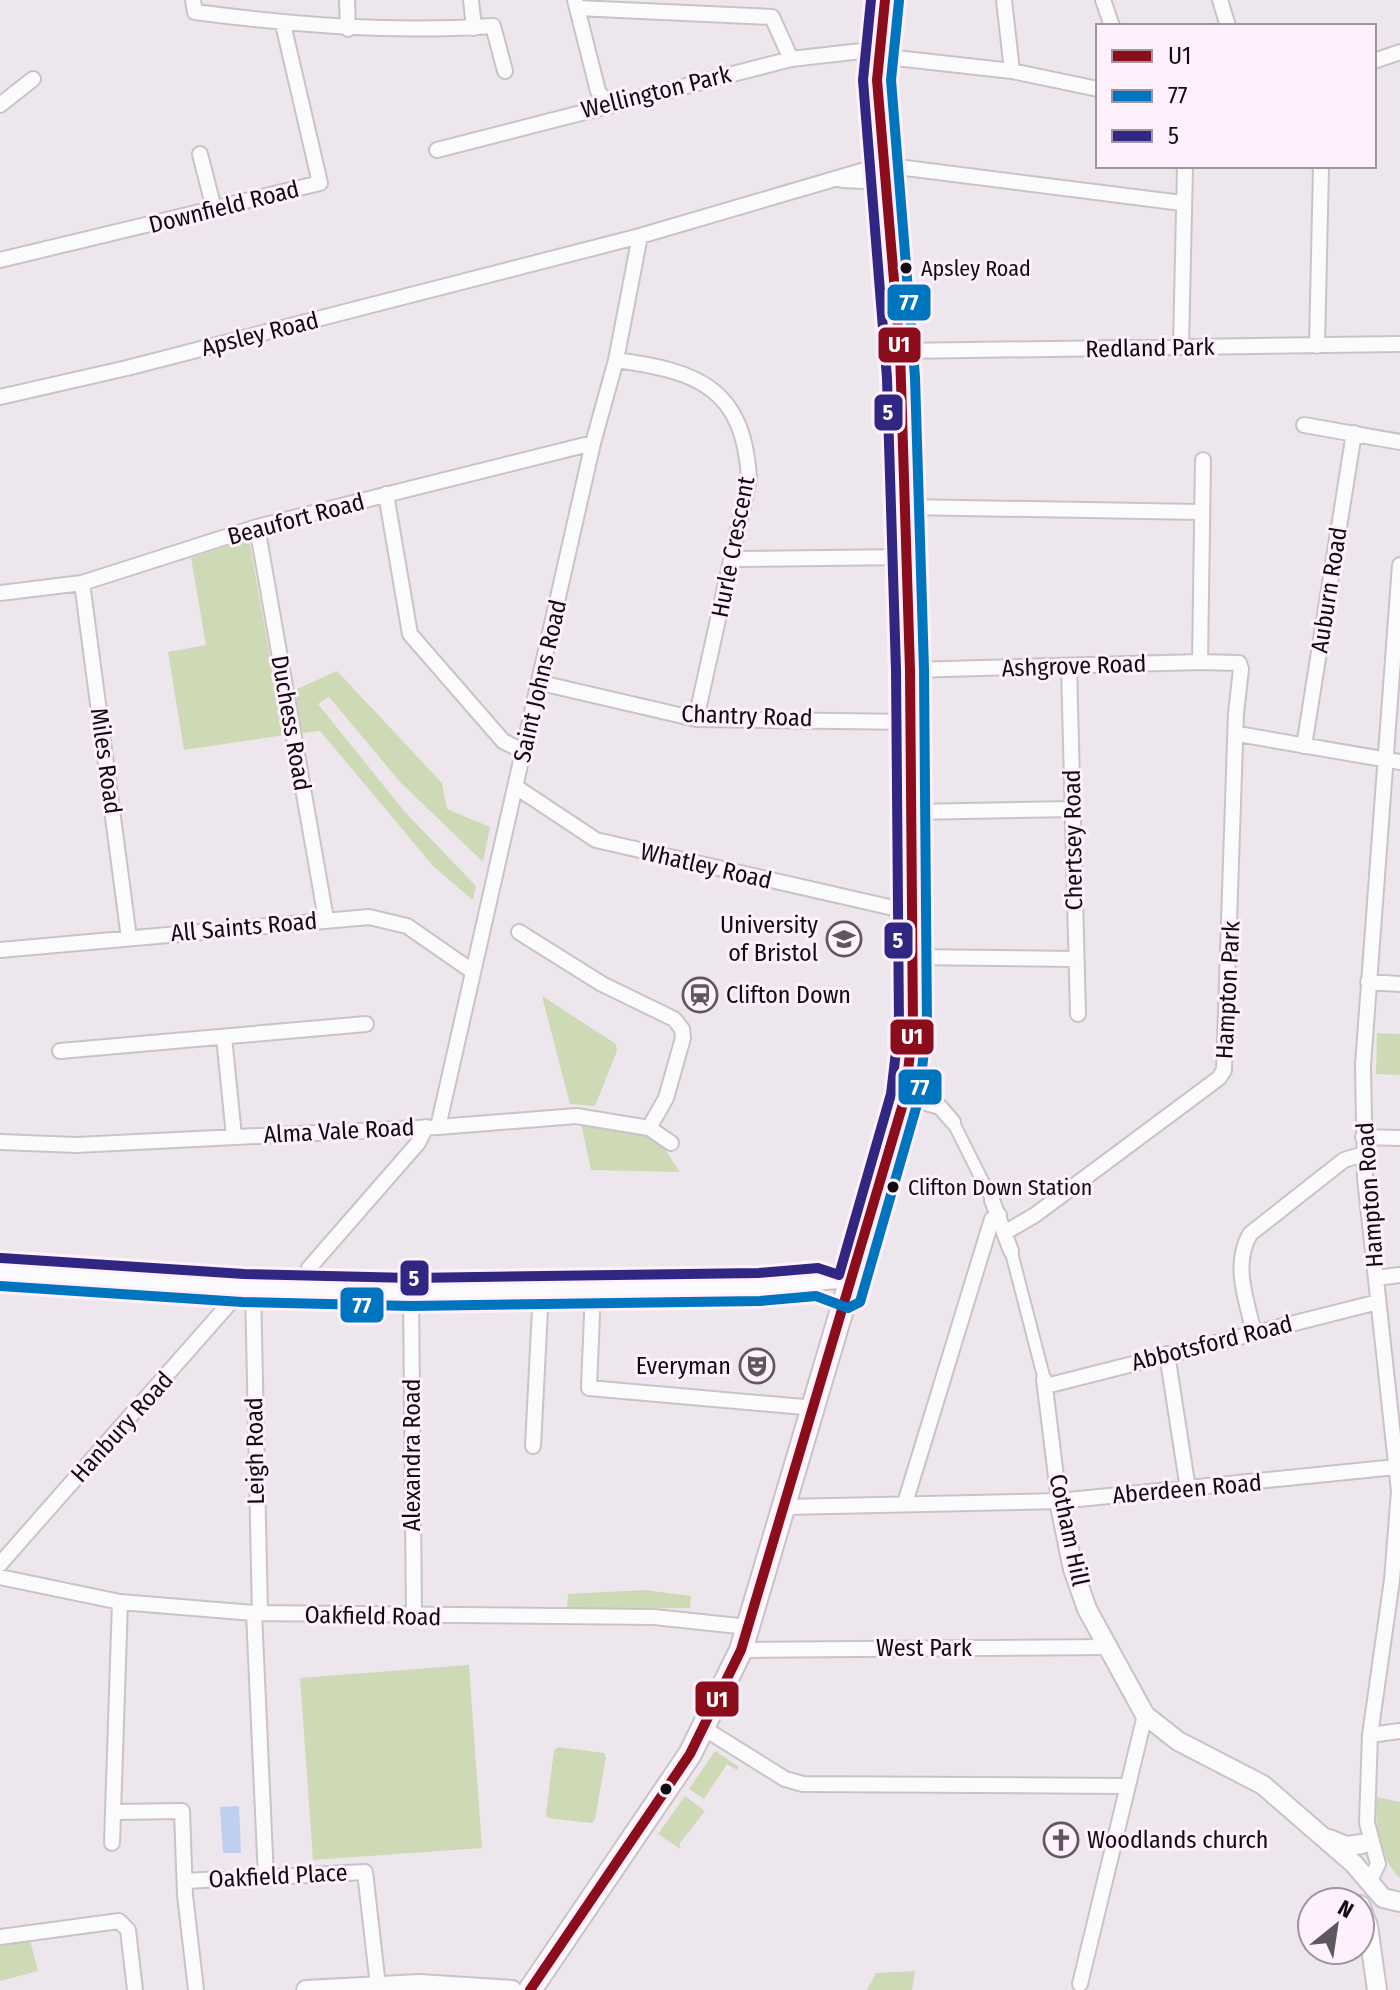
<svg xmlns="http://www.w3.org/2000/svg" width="1400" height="1990" viewBox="0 0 1400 1990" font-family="'Fira Sans Condensed',sans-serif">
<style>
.green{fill:#cedab6}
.water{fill:#c0cef1}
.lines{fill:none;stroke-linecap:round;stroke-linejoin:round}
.pedestrian-casing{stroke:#c9c3c8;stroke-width:15}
.minor-casing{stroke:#c9c3c8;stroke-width:18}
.tertiary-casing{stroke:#c9c3c8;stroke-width:22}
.primary-casing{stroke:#c9c3c8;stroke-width:26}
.pedestrian{stroke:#fcfbfc;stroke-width:11}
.minor{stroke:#fcfbfc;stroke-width:14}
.tertiary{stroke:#fcfbfc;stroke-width:18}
.primary{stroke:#fcfbfc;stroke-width:22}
.bus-1-casing{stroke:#fff0fe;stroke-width:16}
.bus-2-casing{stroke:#fff0fe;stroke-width:16}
.bus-3-casing{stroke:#fff0fe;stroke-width:16}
.bus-1{stroke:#8b0d1b;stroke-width:10}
.bus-2{stroke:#0075bf;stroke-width:10}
.bus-3{stroke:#312783;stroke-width:10}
.bus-dot{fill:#110c11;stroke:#fff0fe;stroke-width:3}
.labels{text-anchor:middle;stroke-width:6;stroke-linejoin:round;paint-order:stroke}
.bus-label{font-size:22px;fill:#110c11;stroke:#fff0fe;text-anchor:start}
.street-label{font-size:24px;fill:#110c11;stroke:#fff0fe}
.poi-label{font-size:24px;fill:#110c11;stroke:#fff0fe;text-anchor:end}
.line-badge{stroke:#fff0fe;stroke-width:3}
.badge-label{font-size:22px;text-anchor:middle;font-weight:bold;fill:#fff}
</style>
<rect width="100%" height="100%" fill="#eee6ed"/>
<path class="green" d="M249,539L284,735L184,750L168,652L206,645L191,558Z
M337,671L442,783L447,809L490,827L483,862L400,782L329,697L318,704L405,812L476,886L473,900L434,867L320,731L302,733L295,690Z
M542,996L616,1044L617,1051L595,1106L570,1104Z
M1377,1033L1400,1034V1075L1376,1074Z
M581,1124L642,1133L661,1143L680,1172L591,1170Z
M644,1590L691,1596L690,1608L567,1609L568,1594Z
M469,1665L482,1848L313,1860L300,1678Z
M558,1747L604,1753L606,1757L595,1819L592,1823L548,1818L546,1814L554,1750Z
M715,1751L739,1767L737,1770L727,1764L704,1799L689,1789Z
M685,1796L705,1811L680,1843V1849L658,1834Z
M1377,1797L1400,1802V1878C1380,1859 1374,1824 1377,1797Z
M30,1940L38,1971L0,1981V1946Z
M915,1971L912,1990H867L876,1973Z"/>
<path class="water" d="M239,1806L241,1853H223L220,1807Z"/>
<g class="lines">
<g class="pedestrian-casing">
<path id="pedestrian" d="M953,1122L992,1200
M1011,1251L1044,1378
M219,1879L252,1878"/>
</g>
<g class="minor-casing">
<path id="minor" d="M193,0L195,12C294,25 392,33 493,26L505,71
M347,0L348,29
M471,0L474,28
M575,0L598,91L607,104
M1004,0L1012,71
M1103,0L1112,26
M1220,0L1228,26
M577,8L772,17L791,59
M878,56L1012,71L1098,89
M1374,61L1400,52
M0,105L33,79
M437,150L791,59L879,49
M200,154L214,209
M843,180L884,182
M0,260L320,183L283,24
M1317,346L1321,166
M1181,347L1185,166
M900,351L1400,344
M616,360C697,371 744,387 749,479L696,719
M0,397L127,368L640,236L882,165L1182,203
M1304,425L1400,442
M386,494L410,634L503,741L524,752
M906,507L1200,512
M257,527L326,919
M732,559L907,557
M82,583L129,938
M0,593L82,583L257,527L593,443
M1200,662L1203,460
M1069,666L1078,1014
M910,670L1200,662L1239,663L1241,669L1236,713L1224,1070L1219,1078L1035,1215L1006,1232
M541,683L696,719L910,722
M1238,734L1400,762
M1304,746L1354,433
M516,787L596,840L911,912
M912,812L1072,809
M519,932L602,984L674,1019L682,1029L683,1038L666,1098L649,1128
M0,950L369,917L407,926L472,971
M911,957L1076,959
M1368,982L1400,984
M224,1037L234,1136
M60,1051L366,1024
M905,1097L940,1107L953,1122
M438,1127L593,443L616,360L640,236
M1363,1137L1400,1138
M0,1142L76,1145L438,1127L576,1116L649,1128L671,1143
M992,1200L1011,1251
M0,1272L243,1288L411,1292L760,1287L852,1280
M1376,1278L1400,1275
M302,1287L309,1268L418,1143L426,1127
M253,1288L260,1614
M593,1290L589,1388L815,1408
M411,1292L414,1617
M1254,1334C1247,1300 1232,1266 1250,1234L1344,1160L1363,1154
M1167,1354L1188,1489
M1044,1379L1059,1501
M1046,1386L1378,1302
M533,1446L541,1290
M905,1503L992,1219L999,1215
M786,1507L1059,1501L1396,1467
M0,1564L243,1288
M0,1577L120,1602L254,1613L654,1617L748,1627
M254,1613L266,1878
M741,1650L1107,1647
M705,1729L785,1779L803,1784L1126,1786
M1370,1735L1400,1731
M113,1812L182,1811L185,1895L196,1990
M112,1843L120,1602
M252,1878L365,1872L378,1986
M187,1881L219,1879
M1370,1881L1378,1864L1367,1823L1370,1735L1392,1580L1399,1491L1365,1178L1363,1065L1400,565
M0,1937L119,1921L128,1930L135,1990
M1080,1984L1145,1715"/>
</g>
<g class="tertiary-casing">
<path id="tertiary" d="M1059,1501L1073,1569L1087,1609L1145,1715L1178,1741L1263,1785L1354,1864L1383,1898L1400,1902
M1329,1839L1346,1846L1362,1844
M1360,1905L1368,1926L1377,1990
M306,1990L419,1984L512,1990"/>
</g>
<g class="primary-casing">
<path id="primary" d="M530,1990L690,1754L741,1650L905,1097L913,1027L910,670L900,351L877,80L885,0"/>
</g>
<use href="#pedestrian" class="pedestrian"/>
<use href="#minor" class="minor"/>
<use href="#tertiary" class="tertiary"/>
<use href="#primary" class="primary"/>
<g class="bus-1-casing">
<path id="bus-1" d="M530,1990L690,1754L741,1650L905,1097L913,1027L910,670L900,351L877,80L885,0"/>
</g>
<g class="bus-2-casing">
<path id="bus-2" d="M0,1286L242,1302L411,1306L760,1301L816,1296L848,1308L860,1302L918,1101L927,1027L924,670L915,377L891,80L899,1"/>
</g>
<g class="bus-3-casing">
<path id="bus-3" d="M1,1258L244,1274L411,1278L759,1273L818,1268L839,1275L891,1094L899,1026L896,670L887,378L863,80L871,0"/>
</g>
<use href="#bus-1" class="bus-1"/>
<use href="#bus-2" class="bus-2"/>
<use href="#bus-3" class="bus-3"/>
</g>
<defs>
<g id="university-ring" transform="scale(1.8)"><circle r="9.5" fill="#fff0fe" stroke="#5e585e" stroke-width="1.5"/><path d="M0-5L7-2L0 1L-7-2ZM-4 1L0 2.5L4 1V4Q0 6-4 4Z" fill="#5e585e"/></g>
<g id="station-ring" transform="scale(1.8)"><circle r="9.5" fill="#fff0fe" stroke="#5e585e" stroke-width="1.5"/><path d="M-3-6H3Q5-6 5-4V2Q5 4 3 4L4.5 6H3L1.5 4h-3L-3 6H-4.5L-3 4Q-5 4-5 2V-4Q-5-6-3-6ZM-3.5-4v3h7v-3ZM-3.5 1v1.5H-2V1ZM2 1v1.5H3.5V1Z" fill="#5e585e"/></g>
<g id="theatre-ring" transform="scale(1.8)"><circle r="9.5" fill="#fff0fe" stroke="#5e585e" stroke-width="1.5"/><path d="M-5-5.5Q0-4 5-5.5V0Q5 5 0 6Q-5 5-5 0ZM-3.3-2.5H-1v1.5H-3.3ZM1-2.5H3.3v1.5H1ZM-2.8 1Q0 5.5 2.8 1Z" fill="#5e585e"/></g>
<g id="church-ring" transform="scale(1.8)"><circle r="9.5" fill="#fff0fe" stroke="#5e585e" stroke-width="1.5"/><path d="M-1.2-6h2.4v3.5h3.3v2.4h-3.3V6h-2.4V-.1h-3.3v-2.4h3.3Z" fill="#5e585e"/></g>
</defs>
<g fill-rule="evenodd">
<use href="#university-ring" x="844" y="939"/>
<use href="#station-ring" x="700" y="995"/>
<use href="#theatre-ring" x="757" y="1366"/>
<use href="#church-ring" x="1061" y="1840"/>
</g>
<g class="bus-dot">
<circle cx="906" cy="268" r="7"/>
<circle cx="893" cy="1187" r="7"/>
<circle cx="666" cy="1789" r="7"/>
</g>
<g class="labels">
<g class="bus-label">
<text x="921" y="276">Apsley Road</text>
<text x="908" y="1195">Clifton Down Station</text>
</g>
<g class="street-label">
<text transform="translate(656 92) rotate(-14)" y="8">Wellington Park</text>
<text transform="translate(224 207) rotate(-14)" y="8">Downfield Road</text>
<text transform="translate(260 334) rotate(-14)" y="8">Apsley Road</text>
<text transform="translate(1150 348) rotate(-1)" y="8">Redland Park</text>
<text transform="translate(296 519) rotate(-15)" y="8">Beaufort Road</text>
<text transform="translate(733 547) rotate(-79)" y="8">Hurle Crescent</text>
<text transform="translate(1329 590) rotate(-81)" y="8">Auburn Road</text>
<text transform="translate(1074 666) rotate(-2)" y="8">Ashgrove Road</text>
<text transform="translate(540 681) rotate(-77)" y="8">Saint Johns Road</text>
<text transform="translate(747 716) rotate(2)" y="8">Chantry Road</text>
<text transform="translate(291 723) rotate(80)" y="8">Duchess Road</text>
<text transform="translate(106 761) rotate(82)" y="8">Miles Road</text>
<text transform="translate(1073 840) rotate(-91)" y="8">Chertsey Road</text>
<text transform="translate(706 866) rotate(13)" y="8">Whatley Road</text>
<text transform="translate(244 927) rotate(-5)" y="8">All Saints Road</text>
<text transform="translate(1228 990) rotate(-87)" y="8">Hampton Park</text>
<text transform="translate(339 1131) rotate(-3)" y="8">Alma Vale Road</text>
<text transform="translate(1370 1195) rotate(-94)" y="8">Hampton Road</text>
<text transform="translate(1212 1343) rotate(-14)" y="8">Abbotsford Road</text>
<text transform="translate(122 1427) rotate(-48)" y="8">Hanbury Road</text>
<text transform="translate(255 1451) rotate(-91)" y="8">Leigh Road</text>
<text transform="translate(412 1455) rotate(-90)" y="8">Alexandra Road</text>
<text transform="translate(1187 1489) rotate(-5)" y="8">Aberdeen Road</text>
<text transform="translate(1069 1530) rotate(78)" y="8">Cotham Hill</text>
<text transform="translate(373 1616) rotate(1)" y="8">Oakfield Road</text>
<text x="924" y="1656">West Park</text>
<text transform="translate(278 1876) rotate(-3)" y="8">Oakfield Place</text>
</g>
<g class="poi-label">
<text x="818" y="933">University<tspan x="818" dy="28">of Bristol</tspan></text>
<text x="726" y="1003" text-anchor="start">Clifton Down</text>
<text x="731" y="1374">Everyman</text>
<text x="1087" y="1848" text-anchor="start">Woodlands church</text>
</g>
</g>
<g class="line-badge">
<rect x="886" y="283" width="46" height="39" rx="8" fill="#0075bf"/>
<rect x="877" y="326" width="45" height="38" rx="8" fill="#8b0d1b"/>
<rect x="873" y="393" width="31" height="39" rx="8" fill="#312783"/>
<rect x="883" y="921" width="31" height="39" rx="8" fill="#312783"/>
<rect x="889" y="1018" width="46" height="38" rx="8" fill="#8b0d1b"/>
<rect x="897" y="1068" width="46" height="38" rx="8" fill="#0075bf"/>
<rect x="399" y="1259" width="31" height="38" rx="8" fill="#312783"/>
<rect x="339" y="1286" width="46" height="38" rx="8" fill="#0075bf"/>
<rect x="694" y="1680" width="46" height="38" rx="8" fill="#8b0d1b"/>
</g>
<g class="badge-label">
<text x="909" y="310">77</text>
<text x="899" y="352">U1</text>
<text x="888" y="420">5</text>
<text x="898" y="948">5</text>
<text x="912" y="1044">U1</text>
<text x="920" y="1095">77</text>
<text x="414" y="1286">5</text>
<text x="362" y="1313">77</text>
<text x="717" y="1707">U1</text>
</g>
<rect x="1096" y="24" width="280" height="144" fill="#fff0fe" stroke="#a0959f" stroke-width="2"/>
<rect x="1112" y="50" width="40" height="12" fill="#8b0d1b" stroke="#a0959f" stroke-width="2"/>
<text x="1168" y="64" font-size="24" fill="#110c11">U1</text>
<rect x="1112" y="90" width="40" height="12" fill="#0075bf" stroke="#a0959f" stroke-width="2"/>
<text x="1168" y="104" font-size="24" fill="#110c11">77</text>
<rect x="1112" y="130" width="40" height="12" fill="#312783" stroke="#a0959f" stroke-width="2"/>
<text x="1168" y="144" font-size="24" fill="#110c11">5</text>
<g transform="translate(1336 1926) rotate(30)"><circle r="38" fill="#fff0fe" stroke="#a0959f" stroke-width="2"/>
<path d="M0-6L14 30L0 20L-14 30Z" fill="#5e585e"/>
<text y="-12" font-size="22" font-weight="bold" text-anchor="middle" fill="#110c11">N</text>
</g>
</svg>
